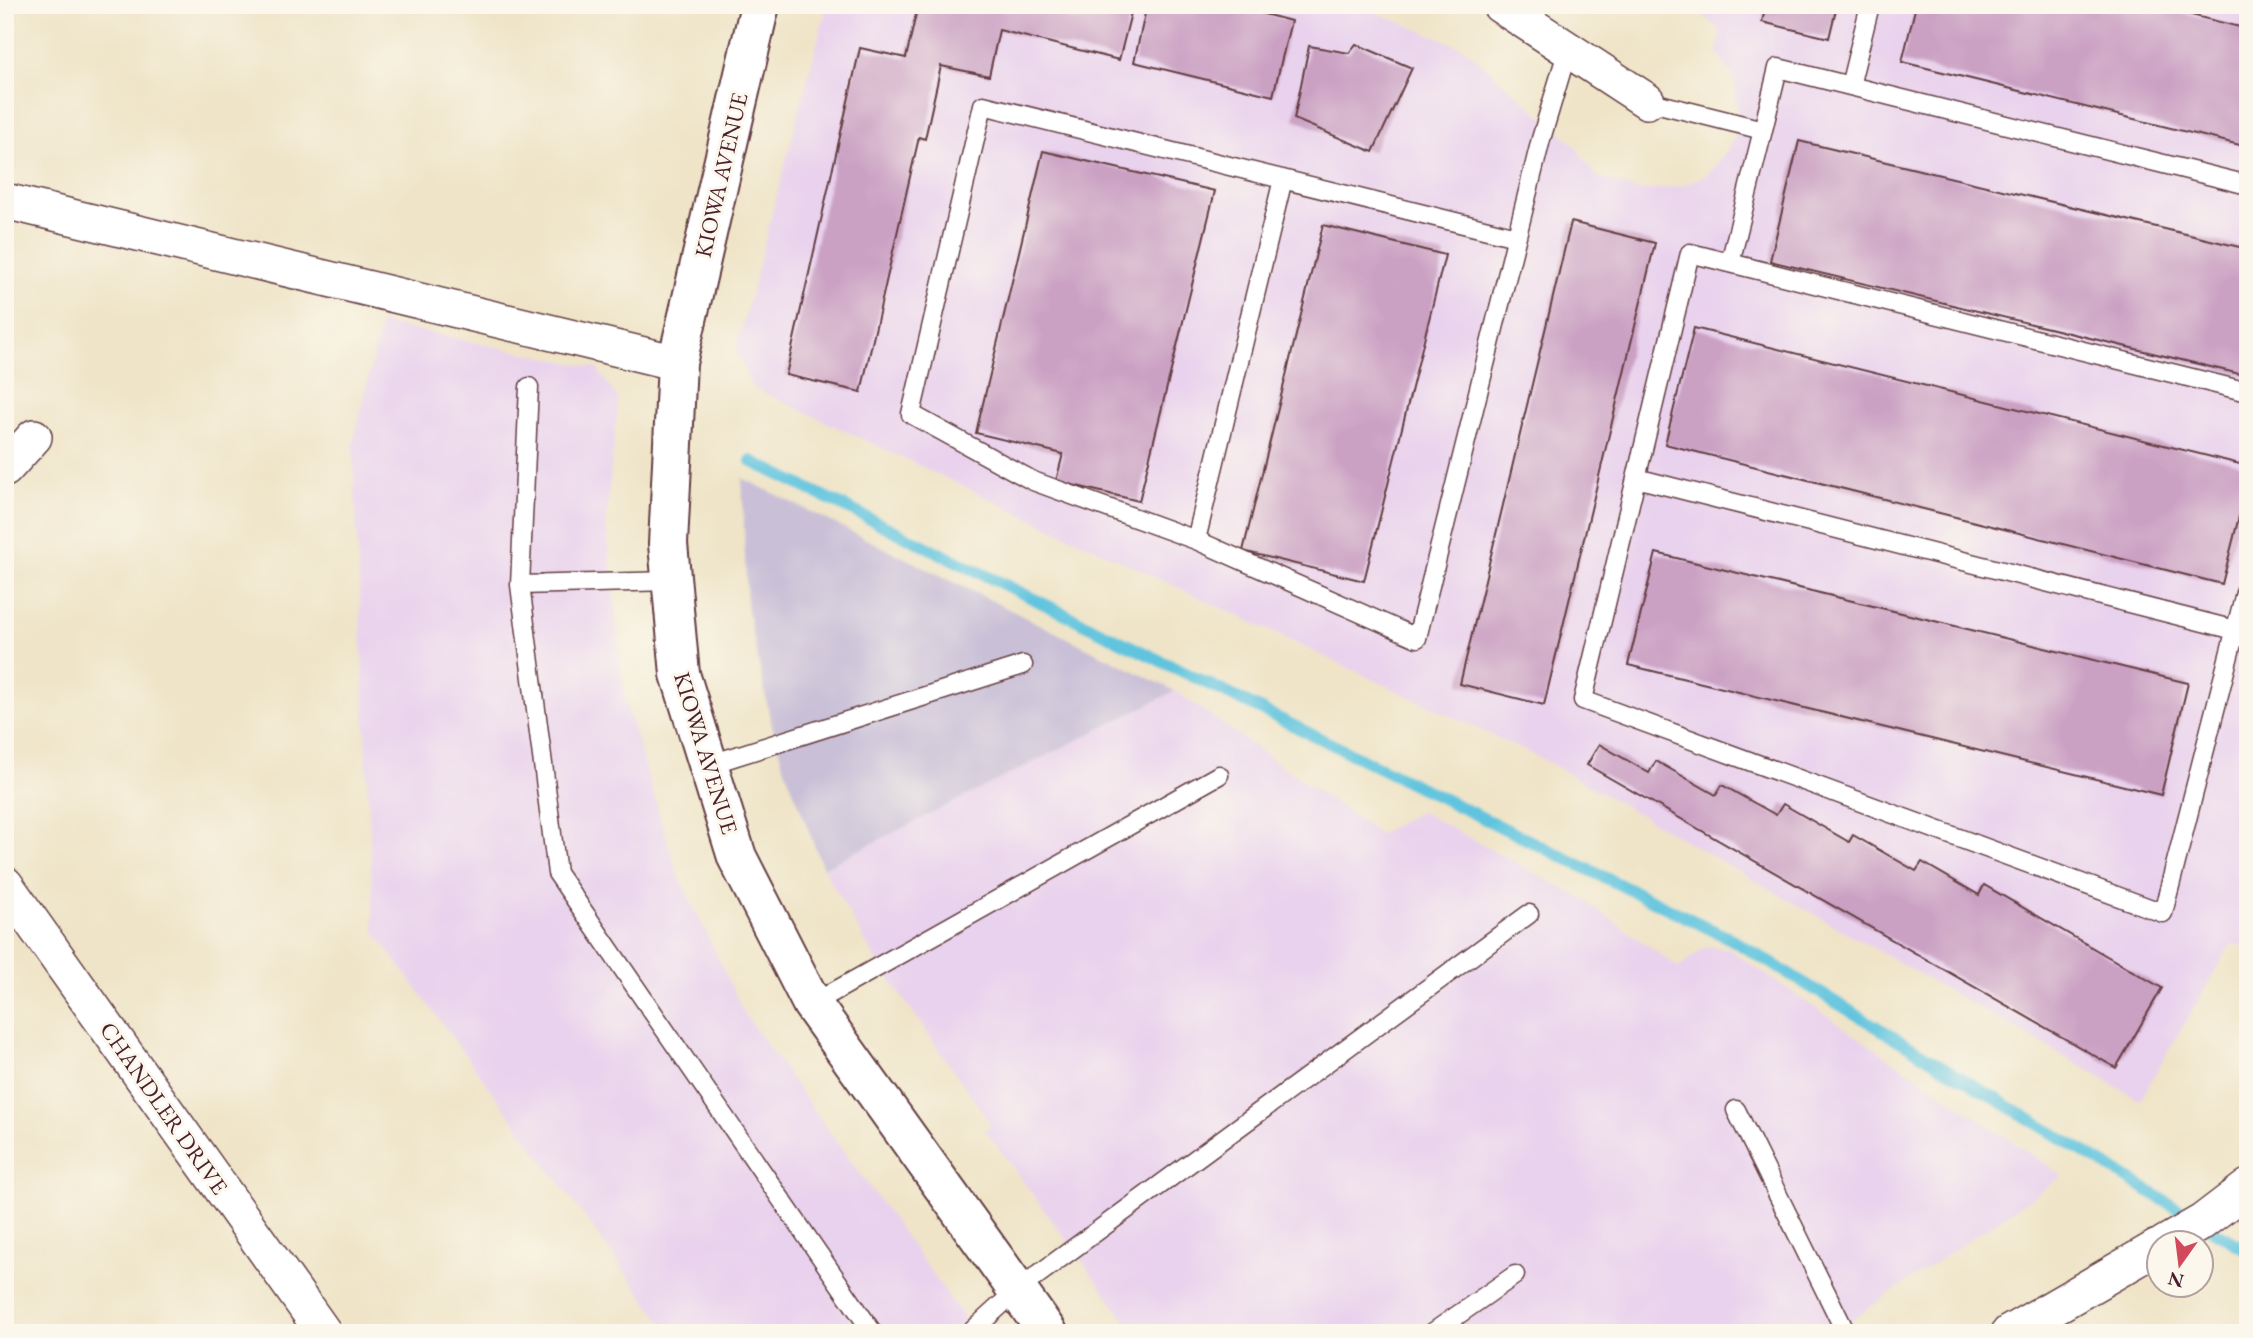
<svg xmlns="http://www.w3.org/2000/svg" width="2253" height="1338" viewBox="0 0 2253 1338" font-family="'EB Garamond',serif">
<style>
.built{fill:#e9d2ed}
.industrial{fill:#c9bfd7}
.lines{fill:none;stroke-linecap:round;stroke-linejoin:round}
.stream{stroke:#60c4de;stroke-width:12}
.building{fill:#caa0c3}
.lane-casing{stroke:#633d42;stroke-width:21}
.street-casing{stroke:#633d42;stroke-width:38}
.secondary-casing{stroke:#633d42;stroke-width:42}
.lane{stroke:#fff;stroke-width:18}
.street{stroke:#fff;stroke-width:35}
.secondary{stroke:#fff;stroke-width:38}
.labels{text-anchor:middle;stroke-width:6;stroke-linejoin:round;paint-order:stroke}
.street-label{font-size:23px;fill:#4a1f2b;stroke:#fbf7ec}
</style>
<rect width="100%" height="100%" fill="#fbf7ec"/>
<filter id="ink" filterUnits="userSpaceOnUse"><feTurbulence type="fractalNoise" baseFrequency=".0143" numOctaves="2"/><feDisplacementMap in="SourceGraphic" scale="14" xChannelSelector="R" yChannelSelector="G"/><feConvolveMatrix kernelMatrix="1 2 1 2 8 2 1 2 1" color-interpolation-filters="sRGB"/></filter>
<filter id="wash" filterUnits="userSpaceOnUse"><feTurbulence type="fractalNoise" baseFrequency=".00686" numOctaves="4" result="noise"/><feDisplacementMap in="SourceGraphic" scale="28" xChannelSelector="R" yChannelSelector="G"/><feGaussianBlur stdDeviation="1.57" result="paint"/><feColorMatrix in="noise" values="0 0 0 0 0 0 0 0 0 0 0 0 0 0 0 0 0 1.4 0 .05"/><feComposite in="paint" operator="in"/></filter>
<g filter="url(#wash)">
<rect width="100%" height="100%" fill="#efe4c7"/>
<path class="built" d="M827,5H1357L1464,48L1572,142L1596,176L1638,191L1682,186L1708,174L1727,151L1739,129L1734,78L1718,53L1720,29L1690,5H2248V946L2231,944L2140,1100L1544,760L752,387L736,350Z
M381,323L597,368L618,399L606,521L624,697L676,870L745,1015L975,1333H670L374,931L353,444Z
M1175,691L1379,834L1420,811L1584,900L1679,968L1706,946L1727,948L2063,1176L1832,1333H1135L985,1130L991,1124L876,960L823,868Z"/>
<path class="industrial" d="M742,478L1175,691L823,868L782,761L770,718L747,606Z"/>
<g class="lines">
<path class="stream" d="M751,461L1731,939L2248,1251"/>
</g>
<g id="blocks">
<path class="building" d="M918,5H1133L1119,60L999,30L989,76L941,66L925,139L919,137L861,392L786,375L860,48L906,58Z
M1147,5H1230L1291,21L1273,96L1134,62Z
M1766,5H1837L1829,38L1762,22Z
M1916,5H2151L2248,29V147L1902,62Z
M1356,44L1412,68L1373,152L1294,119L1309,46L1349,53Z
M1799,141L2248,249V376L1770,261Z
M1043,151L1215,191L1139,501L1056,481L1063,454L976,433Z
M1571,222L1655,243L1544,705L1460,684Z
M1323,225L1445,255L1364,581L1243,551Z
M1694,328L2248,466V481L2222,584L1665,444Z
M1656,553L2188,683L2161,795L1628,665Z
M1599,744L1649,773L1656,761L1716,795L1722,785L1776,815L1783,804L1849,842L1853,835L1916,871L1922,862L1979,895L1984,885L2162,988L2116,1068L1587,765Z"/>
</g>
</g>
<g filter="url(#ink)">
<use href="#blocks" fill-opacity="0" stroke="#633d42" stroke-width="2"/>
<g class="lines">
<g class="lane-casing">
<path id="lane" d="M1850,86L1870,5
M1647,101L1763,130L1778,68L2248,185
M1763,130L1730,263L1690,253L1583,700L2163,913L2248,581
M1516,237L983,105L911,414L1033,481L1196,540L1417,638L1541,139L1568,49
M1730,263L2248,392
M529,387L520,585L671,581
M1636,478L2235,630
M1196,540L1283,179
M520,585L557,873L873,1333
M708,765L1023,665
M812,1004L1219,775
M1736,1110L1846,1333
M970,1333L1017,1290L1529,914
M1432,1333L1515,1275"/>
</g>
<g class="street-casing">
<path id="street" d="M1500,5L1647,101
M5,201L677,363
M5,469L34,437
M5,884L324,1333
M2164,1244L2202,1222L2248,1187
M2009,1333L2158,1247"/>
</g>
<g class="secondary-casing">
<path id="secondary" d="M760,5L677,363L668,544L680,674L737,857L812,1004L1048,1333"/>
</g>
<use href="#lane" class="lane"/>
<use href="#street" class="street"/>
<use href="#secondary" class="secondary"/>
</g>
</g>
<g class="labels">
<g class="street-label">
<text transform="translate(721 175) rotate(-77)" y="8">KIOWA AVENUE</text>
<text transform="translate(706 753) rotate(73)" y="8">KIOWA AVENUE</text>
<text transform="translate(164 1108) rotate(55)" y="8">CHANDLER DRIVE</text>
</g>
</g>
<rect width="2253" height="1338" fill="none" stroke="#fbf7ec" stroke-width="28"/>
<g transform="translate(2180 1264) rotate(194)"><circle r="33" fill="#fbf7ec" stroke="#b4a19f" stroke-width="2"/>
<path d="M0-5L12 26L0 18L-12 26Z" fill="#d1495b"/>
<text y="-10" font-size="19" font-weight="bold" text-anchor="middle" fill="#4a1f2b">N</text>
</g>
</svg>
